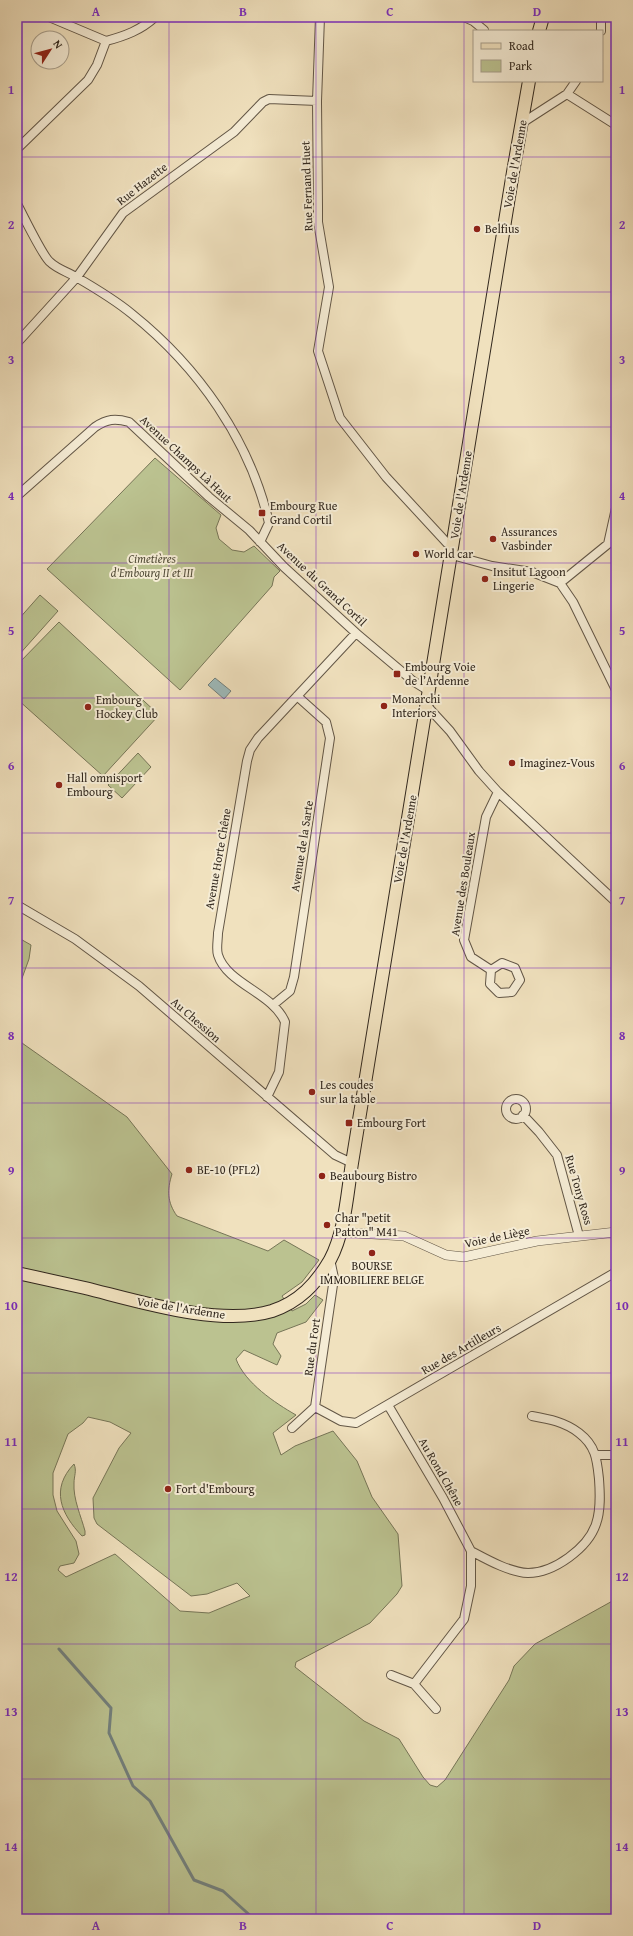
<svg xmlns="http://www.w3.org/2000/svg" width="633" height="1936" viewBox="0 0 633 1936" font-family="'Gentium Book Plus',serif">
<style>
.green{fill:#bbc290;stroke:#767557;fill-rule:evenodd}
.water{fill:#9ebbbc;stroke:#73807d}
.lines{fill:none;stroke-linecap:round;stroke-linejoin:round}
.stream{stroke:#73807d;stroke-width:3}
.minor-casing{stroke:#625646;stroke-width:10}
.tertiary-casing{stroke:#625646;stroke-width:10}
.primary-casing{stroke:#32281e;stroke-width:14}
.minor{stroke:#f5ecd5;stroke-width:8}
.tertiary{stroke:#f5ecd5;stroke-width:9}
.primary{stroke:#f0e1be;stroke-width:12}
.grid{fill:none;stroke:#7b2cbf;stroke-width:1;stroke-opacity:0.55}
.poi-dot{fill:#8f2418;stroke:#f5ecd5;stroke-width:1.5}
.labels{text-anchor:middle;stroke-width:4;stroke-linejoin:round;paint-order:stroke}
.street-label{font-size:12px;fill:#32281e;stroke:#f5ecd5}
.poi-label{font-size:12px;fill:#32281e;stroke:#f5ecd5;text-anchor:start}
.park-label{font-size:12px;font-style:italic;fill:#544e3a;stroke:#f5ecd5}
.neatline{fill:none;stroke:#7b2cbf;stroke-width:1.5}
.grid-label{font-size:13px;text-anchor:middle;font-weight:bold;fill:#7b2cbf}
</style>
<rect width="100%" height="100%" fill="#f0e1be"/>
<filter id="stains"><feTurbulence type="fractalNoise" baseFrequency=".005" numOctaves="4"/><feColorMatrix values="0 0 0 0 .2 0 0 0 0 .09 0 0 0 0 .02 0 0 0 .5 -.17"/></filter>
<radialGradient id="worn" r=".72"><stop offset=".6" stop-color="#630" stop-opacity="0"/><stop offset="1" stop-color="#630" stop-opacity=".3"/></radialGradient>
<path class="green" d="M155,458L221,515L216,528L219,539L232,550L244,552L254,546L280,571L274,577L272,586L180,690L47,569Z
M40,595L58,611L17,657V621Z
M59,622L159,715L103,776L17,699V665Z
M138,753L151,767L122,798L108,785Z
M17,937L31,945L29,959L17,992Z
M17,1035L22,1043L127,1117L172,1174C167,1190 167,1202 177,1216L268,1251L284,1240L319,1260L302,1282L282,1296L292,1311L306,1304L315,1295L323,1300L306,1322L277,1333L273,1344L281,1356L277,1365L244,1350L236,1359C245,1383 275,1403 296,1415L273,1433L281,1455L295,1446L333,1431L357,1461L372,1497L398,1534L402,1586L397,1594L370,1623L296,1662L295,1667L364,1721L399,1739L423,1777L430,1785L437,1787L445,1780L509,1680L514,1666L535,1644L616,1599V1919H17ZM88,1417L110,1422L131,1433L119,1448L93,1498L94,1518L97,1524L191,1596L207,1594L237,1583L250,1596L209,1613L180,1611L115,1554L66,1577L58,1570L60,1566L74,1563L79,1554L76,1541L57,1511L53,1495V1473L68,1434L83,1423Z
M74,1464C77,1471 74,1476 74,1483C73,1499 81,1516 85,1531V1535L82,1536C61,1514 50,1489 74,1464Z"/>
<path class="water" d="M215,678L231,691L224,699L208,685Z"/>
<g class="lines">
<path class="stream" d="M59,1649L111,1708L109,1733L133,1786L150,1801L194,1880L223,1891L254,1919"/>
<g class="minor-casing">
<path id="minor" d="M49,17L106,41
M320,17L317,101L318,206V222L329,287L318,351L340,418L386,477L447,543L453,547
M464,17L473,21L484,30
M601,31V17
M106,41C125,36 141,30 155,17
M567,94L576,81
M522,123L567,94L616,125
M17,149L88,80L97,65L106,41
M17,204C23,215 43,257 50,262C57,269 68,272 76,277C95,288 115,300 132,314C198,367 250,440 269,523L260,542
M17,343L77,277L123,213L234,132L263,102L269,99L317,101
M17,496L95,427C107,419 115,418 129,422L209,497L249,530L284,567L356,633L413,681L429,691
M452,555L492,566L532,572L560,583L573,602L616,690
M560,583L608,544L616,508
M427,706L450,731L479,771L498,792L616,902
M17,905L75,939L139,986L335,1155L352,1163
M502,963L515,968L520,980L512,992L499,993L490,984L491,970Z
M491,970L471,957L464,940L486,817L498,792
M273,1005L290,991L294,977L330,738L326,722L297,696
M267,1097L279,1072L285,1022C273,993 227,984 218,955C216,949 218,940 218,933L247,761L250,750L258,738L356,633
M506 1109a10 10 0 1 1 20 0a10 10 0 1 1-20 0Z
M523,1115L539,1132L557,1155L579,1236
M388,1405L443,1498L471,1551V1586L464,1619L414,1684
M315,1407L341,1421L356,1423L616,1272
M292,1428L315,1407L334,1278L330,1259
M597,1455H616
M471,1551C488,1560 509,1572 528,1573C554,1573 588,1548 596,1524C601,1510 600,1493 599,1479C597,1460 596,1446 579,1433C565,1422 549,1419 532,1416
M391,1675L414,1684L436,1709"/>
</g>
<g class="tertiary-casing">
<path id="tertiary" d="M340,1232L404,1236L446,1255L464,1257L537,1241L616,1232"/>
</g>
<g class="primary-casing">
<path id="primary" d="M539,31L543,17
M17,1273C40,1278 62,1283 85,1288C138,1301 219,1327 272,1311C299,1302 316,1284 330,1260C345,1232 347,1195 352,1163L513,172L529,81"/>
</g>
<use href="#minor" class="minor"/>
<use href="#tertiary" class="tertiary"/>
<use href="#primary" class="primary"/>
</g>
<path class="grid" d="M169,17V1919M316,17V1919M464,17V1919M17,157H616M17,292H616M17,427H616M17,563H616M17,698H616M17,833H616M17,968H616M17,1103H616M17,1238H616M17,1373H616M17,1509H616M17,1644H616M17,1779H616"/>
<g class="poi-dot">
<circle cx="477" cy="229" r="4"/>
<rect x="258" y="509" width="8" height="8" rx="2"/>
<circle cx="493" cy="539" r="4"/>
<circle cx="416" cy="554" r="4"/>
<circle cx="485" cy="579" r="4"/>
<rect x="393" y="670" width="8" height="8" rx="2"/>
<circle cx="384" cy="706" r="4"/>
<circle cx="88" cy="707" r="4"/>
<circle cx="512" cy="763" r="4"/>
<circle cx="59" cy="785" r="4"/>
<circle cx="312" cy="1092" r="4"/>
<rect x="345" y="1119" width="8" height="8" rx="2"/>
<circle cx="189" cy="1170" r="4"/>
<circle cx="322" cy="1176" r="4"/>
<circle cx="327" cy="1225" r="4"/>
<circle cx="372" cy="1253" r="4"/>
<circle cx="168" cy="1489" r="4"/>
</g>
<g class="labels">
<g class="street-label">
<text transform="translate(515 164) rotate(-80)" y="4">Voie de l'Ardenne</text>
<text transform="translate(142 184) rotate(-38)" y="4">Rue Hazette</text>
<text transform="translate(307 186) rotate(-92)" y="4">Rue Fernand Huet</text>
<text transform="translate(186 459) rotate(43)" y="4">Avenue Champs Là Haut</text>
<text transform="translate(461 495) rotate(-81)" y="4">Voie de l'Ardenne</text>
<text transform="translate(322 584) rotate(43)" y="4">Avenue du Grand Cortil</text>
<text transform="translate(405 839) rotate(-80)" y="4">Voie de l'Ardenne</text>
<text transform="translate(302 846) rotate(-81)" y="4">Avenue de la Sarte</text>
<text transform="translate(218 859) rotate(-80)" y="4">Avenue Horte Chêne</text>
<text transform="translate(463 884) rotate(-81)" y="4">Avenue des Bouleaux</text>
<text transform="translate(196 1020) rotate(41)" y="4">Au Chession</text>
<text transform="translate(579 1190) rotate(74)" y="4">Rue Tony Ross</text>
<text transform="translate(497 1237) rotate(-12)" y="4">Voie de Liège</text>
<text transform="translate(181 1308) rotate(9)" y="4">Voie de l'Ardenne</text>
<text transform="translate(312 1347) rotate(-82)" y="4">Rue du Fort</text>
<text transform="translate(461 1349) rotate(-30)" y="4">Rue des Artilleurs</text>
<text transform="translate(441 1472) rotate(60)" y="4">Au Rond Chêne</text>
</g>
<g class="poi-label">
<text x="485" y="233">Belfius</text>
<text x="270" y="510">Embourg Rue<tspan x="270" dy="14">Grand Cortil</tspan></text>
<text x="501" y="536">Assurances<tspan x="501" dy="14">Vasbinder</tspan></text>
<text x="424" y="558">World car</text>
<text x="493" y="576">Insitut Lagoon<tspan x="493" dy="14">Lingerie</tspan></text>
<text x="405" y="671">Embourg Voie<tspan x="405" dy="14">de l’Ardenne</tspan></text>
<text x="392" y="703">Monarchi<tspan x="392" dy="14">Interiors</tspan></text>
<text x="96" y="704">Embourg<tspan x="96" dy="14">Hockey Club</tspan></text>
<text x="520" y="767">Imaginez-Vous</text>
<text x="67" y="782">Hall omnisport<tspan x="67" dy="14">Embourg</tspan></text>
<text x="320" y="1089">Les coudes<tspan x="320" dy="14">sur la table</tspan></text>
<text x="357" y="1127">Embourg Fort</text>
<text x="197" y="1174">BE-10 (PFL2)</text>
<text x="330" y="1180">Beaubourg Bistro</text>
<text x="335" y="1222">Char "petit<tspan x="335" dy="14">Patton" M41</tspan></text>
<text x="372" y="1270" text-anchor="middle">BOURSE<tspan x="372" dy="14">IMMOBILIERE BELGE</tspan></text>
<text x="176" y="1493">Fort d'Embourg</text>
</g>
<g class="park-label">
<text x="152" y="563">Cimetières<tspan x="152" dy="14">d'Embourg II et III</tspan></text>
</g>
</g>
<rect width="633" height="1936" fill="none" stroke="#f0e1be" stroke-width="44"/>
<rect x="473" y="30" width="130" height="52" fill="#f5ecd5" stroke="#a79e8c"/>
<rect x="481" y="43" width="20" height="6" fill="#f0e1be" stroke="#a79e8c"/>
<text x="509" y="50" font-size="12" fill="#32281e">Road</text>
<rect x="481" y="60" width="20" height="12" fill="#bbc290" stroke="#a79e8c"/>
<text x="509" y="70" font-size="12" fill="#32281e">Park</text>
<g transform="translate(50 50) rotate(54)"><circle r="19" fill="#f5ecd5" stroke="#a79e8c"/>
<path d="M0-3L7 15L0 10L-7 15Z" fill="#8f2418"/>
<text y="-6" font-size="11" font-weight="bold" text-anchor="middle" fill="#32281e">N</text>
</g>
<rect x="22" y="22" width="589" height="1892" class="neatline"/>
<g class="grid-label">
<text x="96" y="16">A</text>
<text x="243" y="16">B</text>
<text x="390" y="16">C</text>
<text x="537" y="16">D</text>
<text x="11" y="94">1</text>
<text x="622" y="94">1</text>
<text x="11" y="229">2</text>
<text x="622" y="229">2</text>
<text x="11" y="364">3</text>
<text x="622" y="364">3</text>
<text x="11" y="500">4</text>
<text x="622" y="500">4</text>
<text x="11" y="635">5</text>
<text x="622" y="635">5</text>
<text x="11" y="770">6</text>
<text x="622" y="770">6</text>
<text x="11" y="905">7</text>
<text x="622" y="905">7</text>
<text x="11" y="1040">8</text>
<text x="622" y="1040">8</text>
<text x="11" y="1175">9</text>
<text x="622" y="1175">9</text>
<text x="11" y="1310">10</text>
<text x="622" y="1310">10</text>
<text x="11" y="1446">11</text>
<text x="622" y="1446">11</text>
<text x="11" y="1581">12</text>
<text x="622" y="1581">12</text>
<text x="11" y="1716">13</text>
<text x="622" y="1716">13</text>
<text x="11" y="1851">14</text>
<text x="622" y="1851">14</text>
<text x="96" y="1930">A</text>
<text x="243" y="1930">B</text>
<text x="390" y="1930">C</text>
<text x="537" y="1930">D</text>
</g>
<rect width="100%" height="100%" filter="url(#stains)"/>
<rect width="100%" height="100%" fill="url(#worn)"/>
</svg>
